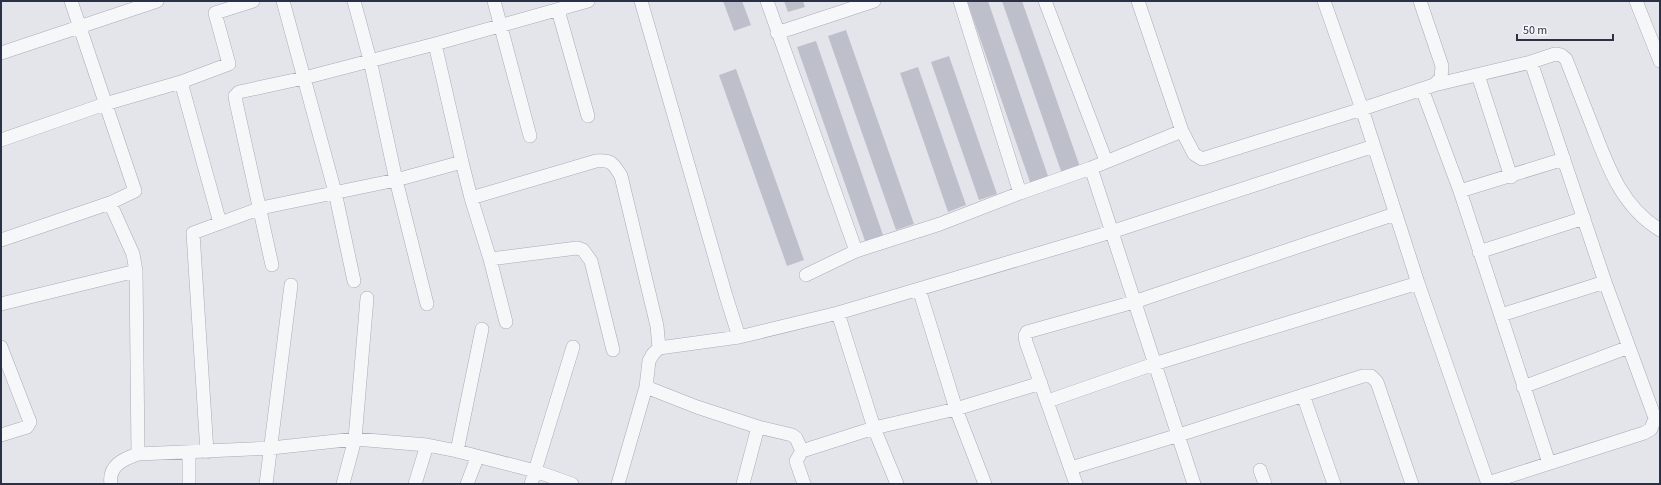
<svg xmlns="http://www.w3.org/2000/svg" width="1661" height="485" viewBox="0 0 1661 485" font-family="'Source Sans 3',sans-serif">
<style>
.building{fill:#bdc0cb}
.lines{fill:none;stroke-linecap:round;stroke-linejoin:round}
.minor-casing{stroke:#a8abb6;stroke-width:14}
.minor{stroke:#f6f7f9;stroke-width:13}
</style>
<rect width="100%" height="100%" fill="#e3e5eb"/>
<path class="building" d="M723,1H742L751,25L734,31Z
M784,1H803L805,7L788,12Z
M967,1H988L1049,179L1031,185Z
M1002,1H1022L1080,167L1062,174Z
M846,30L914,224L896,230L828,36Z
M816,41L883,235L865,241L797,47Z
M949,56L997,194L979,200L931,62Z
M918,67L966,205L948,212L900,73Z
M736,69L804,260L787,266L719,75Z"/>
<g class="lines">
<g class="minor-casing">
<path id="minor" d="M283,1L335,192L354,281
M354,1L370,60L396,180L427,304
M494,1L530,136
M641,1L726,296L739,337
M767,1L856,251
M960,1L1020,193
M1045,1L1106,161
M1138,1L1182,131L1194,154L1202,159L1362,109L1434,85L1441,78L1442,66L1420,1
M1324,1L1362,109L1418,283L1488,484
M1636,1L1660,61
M558,10L588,116
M777,33L874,1
M435,44L462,162
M1,53L157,1
M1478,75L1511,177
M181,82L220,223
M1434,85L1531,62L1555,54L1561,55L1566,59C1575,82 1584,105 1593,128C1608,167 1622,207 1660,230
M1422,89L1460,191L1549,463
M1,140L105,104L181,82L229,64L215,13L253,1
M1091,168L1194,484
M1460,191L1564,159
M471,198L490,259L506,322
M1,240L110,203L135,191L71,1
M1479,252L1584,218
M490,259L577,248L583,250L591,261L613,350
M272,265L236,102L235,96L239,92L304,78L435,44L588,1
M136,271L138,454L271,448L355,439L427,445L457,451L535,471L572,484
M806,275L856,251L940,224L1020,193L1091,168L1182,131
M919,289L956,409L985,484
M1,304L136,271L133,254L110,203
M838,313L874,428L897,484
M1501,315L1605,282
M1,347L30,422L27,427L1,435
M646,387L697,407L758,427
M1523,387L1629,347
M1303,395L1334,484
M1048,401L1154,364L1418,283
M457,451L482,329
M207,452L193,233L261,208L396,180L462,162L471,198L596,161C612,160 613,163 621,176L657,326L659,348
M1071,468L1179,435L1363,376H1371L1377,382L1412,484
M1260,470L1265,484
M1488,483L1644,433L1651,429L1655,418L1605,282L1531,62
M111,484C108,466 123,459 138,454
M189,484V453
M266,484L291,285
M343,484L355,439L367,298
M415,484L427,445
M467,484L477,458
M531,484L573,347
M618,484L646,387L649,361L653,354L659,348L739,337L838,313L1111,232L1374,146
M743,484L758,427L792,435L796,438L802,451
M804,484L796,461L802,451L874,428L956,409L1041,383
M1076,484L1026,342L1025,336L1027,332L1134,302L1395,214"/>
</g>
<use href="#minor" class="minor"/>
</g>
<rect width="1661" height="485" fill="none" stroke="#2b3044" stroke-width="4"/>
<path d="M1517 34v6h96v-6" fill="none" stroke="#2b3044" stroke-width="2"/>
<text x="1523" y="34" font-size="12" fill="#2b3044" stroke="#f3f5f8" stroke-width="3" paint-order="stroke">50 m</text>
</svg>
